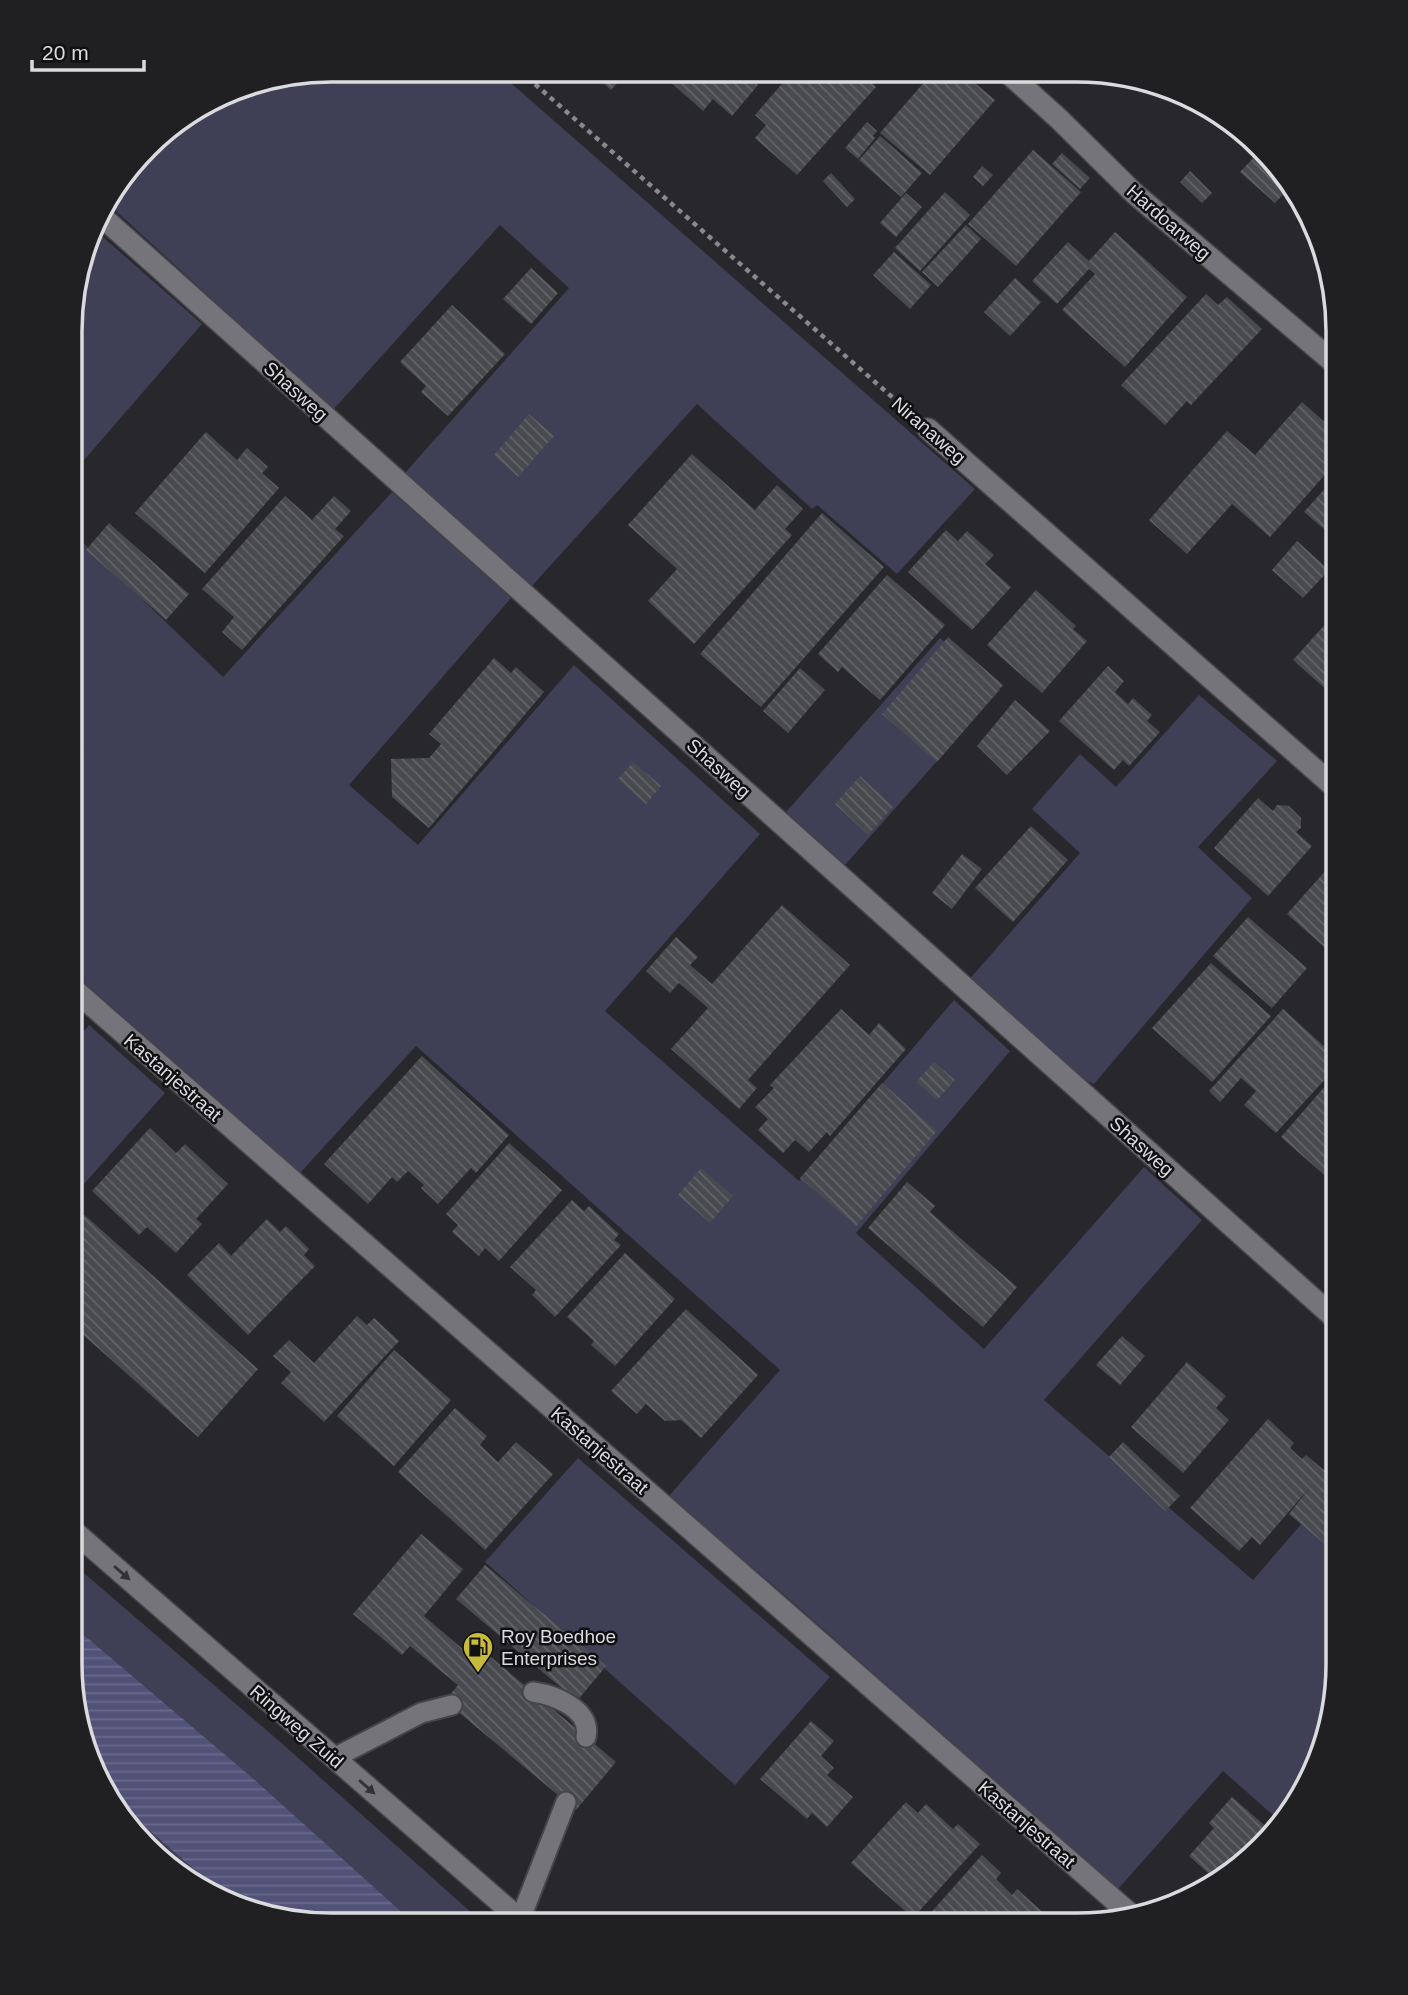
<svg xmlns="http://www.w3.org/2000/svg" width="1408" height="1995" viewBox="0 0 1408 1995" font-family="Helvetica,sans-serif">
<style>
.grass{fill:#3f3f55}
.water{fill:url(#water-rules)}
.building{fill:url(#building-back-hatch)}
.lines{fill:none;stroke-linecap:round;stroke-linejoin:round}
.lane-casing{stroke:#454549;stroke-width:23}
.street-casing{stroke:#454549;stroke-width:24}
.secondary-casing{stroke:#454549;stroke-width:24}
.path{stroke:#88888d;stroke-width:4.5;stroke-dasharray:5 5;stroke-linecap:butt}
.lane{stroke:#74747a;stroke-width:19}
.street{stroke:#74747a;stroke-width:21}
.secondary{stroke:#74747a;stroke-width:21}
.oneway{fill:#333336}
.labels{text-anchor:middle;stroke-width:5;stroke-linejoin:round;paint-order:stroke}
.street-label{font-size:19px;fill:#dbdbdf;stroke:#101012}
.poi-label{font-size:19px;fill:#dbdbdf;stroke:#101012;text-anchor:start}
.rim{fill:none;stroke:#dbdbdf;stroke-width:3.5}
</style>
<defs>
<pattern id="water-rules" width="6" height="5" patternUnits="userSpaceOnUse" patternTransform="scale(1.75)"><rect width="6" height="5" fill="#515277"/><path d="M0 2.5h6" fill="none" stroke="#696a8a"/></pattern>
<pattern id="building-back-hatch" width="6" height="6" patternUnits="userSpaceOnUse" patternTransform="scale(1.75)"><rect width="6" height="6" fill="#494a4f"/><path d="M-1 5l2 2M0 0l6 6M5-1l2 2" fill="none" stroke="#636468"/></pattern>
</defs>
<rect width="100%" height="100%" fill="#27272c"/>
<path class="grass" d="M331,70H496L975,489L897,574L817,505L812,509L697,404L530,588L404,474L569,288L500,225L333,410L105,201L159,134L247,84Z
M95,230L202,324L72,474V296Z
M392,492L511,598L349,785L418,845L574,665L760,834L605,1011L799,1181L954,1000L1010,1051L856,1233L984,1349L1144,1167L1202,1220L1044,1400L1253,1580L1322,1500L1337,1513C1337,1613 1353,1742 1282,1823L1223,1771L1118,1889L772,1584L668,1497L780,1370L416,1046L300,1173L71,971L72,762L84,747L72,736V532L223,677Z
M940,638L1000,690L845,865L786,812Z
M1199,695L1277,761L1198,847L1252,898L1094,1084L1068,1072L967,982L1080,853L1032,809L1080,754L1116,787Z
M89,1025L165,1093L76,1193L71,1189V1046Z
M578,1458L830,1677L735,1785L485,1562Z
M70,1561L286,1747L483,1923H414L255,1780L70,1623Z
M107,1794L225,1896L186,1881L134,1836Z"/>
<path class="water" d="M70,1623L255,1780L414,1923H297L225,1896L107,1794L97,1779L70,1664Z"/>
<path class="building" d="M590,71H629L611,90Z
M658,71H742L758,85L732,116L713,99L703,111Z
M793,71L858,72L876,87L797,175L755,138L766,125L755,115Z
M933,72H962L995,100L930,175L880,133Z
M867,122L877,131L873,136L875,138L858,159L845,148Z
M880,136L922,173L901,197L859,160Z
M1033,150L1081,192L1016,266L968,224Z
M1259,152L1289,188L1275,203L1240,172Z
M1062,153L1090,178L1080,189L1052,164Z
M982,166L993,175L983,186L973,177Z
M1190,171L1212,193L1202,203L1180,182Z
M831,173L855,199L847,207L823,181Z
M945,192L970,215L920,271L895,248Z
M906,193L922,207L896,237L880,223Z
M966,225L981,239L938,287L922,272Z
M1115,232L1187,297L1125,367L1062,310L1095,274L1089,269L1057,304L1032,281L1068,242L1089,261Z
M894,252L931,285L910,309L873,275Z
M531,268L558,293L531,324L503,299Z
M1015,278L1041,302L1010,336L984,312Z
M1206,294L1218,305L1227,297L1262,329L1191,405L1187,401L1165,425L1121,385Z
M452,305L505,354L448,416L421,392L426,386L400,362Z
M1302,402L1338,434V460L1270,537L1232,504L1187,554L1149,520L1227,431L1255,455Z
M529,414L554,436L518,477L494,455Z
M206,432L237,460L247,448L268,467L262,473L279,488L205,573L135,513Z
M692,454L755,510L777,485L803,509L785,529L792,535L694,644L648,601L677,569L628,525Z
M1338,474V541L1304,512Z
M285,496L312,520L334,496L351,511L335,529L344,536L242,650L222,632L234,617L202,589Z
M822,513L884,567L761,707L700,654Z
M109,523L189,594L166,620L86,550Z
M946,530L958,541L967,531L994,555L985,564L1011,587L972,630L908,572Z
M1297,541L1329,570L1303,598L1272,570Z
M887,575L945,625L880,700L842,667L838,672L818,654Z
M1036,590L1076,626L1073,629L1087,641L1042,693L987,645Z
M1338,610V700L1293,660Z
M948,637L1003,685L937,762L882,714Z
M494,658L511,673L516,667L544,692L429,828L392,797L391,759L429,758L441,744L429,734Z
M1108,666L1124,681L1115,692L1128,704L1133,698L1152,715L1147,721L1160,732L1129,766L1123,760L1114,770L1059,721Z
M800,668L825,690L788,733L763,711Z
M1015,700L1050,731L1007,775L977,746Z
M633,762L661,786L646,804L618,779Z
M860,776L893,807L868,835L835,804Z
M1258,798L1273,811L1277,805L1289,806L1301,818V828L1296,832L1312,846L1268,896L1214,848Z
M1031,826L1068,860L1013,922L975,888Z
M962,854L982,869L952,909L932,893Z
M1335,860L1338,862V959L1287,914Z
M782,905L850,965L748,1080L757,1088L739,1109L671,1049L708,1008L679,983L670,993L646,971L676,937L698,957L690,965L712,984Z
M1248,917L1307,968L1272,1008L1213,956Z
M1211,963L1271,1016L1212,1082L1152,1028Z
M841,1009L869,1035L879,1023L906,1049L830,1136L827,1132L809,1152L795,1140L783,1153L758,1130L768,1119L755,1107L774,1088L770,1085Z
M1283,1009L1338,1059V1065L1276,1133L1244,1105L1256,1091L1241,1078L1220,1102L1209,1091Z
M422,1056L509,1135L476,1173L471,1168L438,1204L421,1188L424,1185L408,1171L397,1182L392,1177L368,1204L324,1164Z
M934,1062L955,1080L937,1100L916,1082Z
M1338,1071V1187L1281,1137Z
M882,1083L937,1131L856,1226L800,1178Z
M150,1128L176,1153L185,1144L228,1184L196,1219L202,1224L176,1253L147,1227L139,1235L92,1191Z
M509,1143L562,1190L499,1261L485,1248L479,1256L452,1232L458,1225L446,1214Z
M701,1168L733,1196L710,1223L678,1195Z
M907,1182L935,1206L930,1212L1017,1287L983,1327L868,1228Z
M572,1200L584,1211L589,1206L619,1234L614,1240L621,1245L555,1317L532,1295L536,1290L510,1267Z
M71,1203L258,1369L198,1437L71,1324Z
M267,1219L280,1232L286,1226L309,1249L304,1255L315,1266L248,1335L187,1275L219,1243L231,1256Z
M625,1253L675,1299L615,1366L591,1345L594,1341L567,1317Z
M686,1309L758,1375L701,1438L681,1420L665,1421L646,1404L637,1414L611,1391Z
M357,1316L367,1325L374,1318L399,1341L324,1422L281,1383L291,1372L273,1356L289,1340L314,1363Z
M1122,1336L1145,1356L1120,1385L1096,1365Z
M394,1350L451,1400L394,1466L337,1416Z
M1187,1362L1226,1396L1216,1408L1229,1420L1183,1473L1131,1427Z
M455,1408L487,1436L480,1445L498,1462L516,1442L553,1474L485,1550L398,1472Z
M1268,1419L1294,1443L1290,1448L1302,1459L1306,1455L1325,1471L1338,1457L1337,1546L1333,1551L1289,1514L1312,1485L1260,1545L1252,1537L1239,1551L1190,1508Z
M1123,1442L1180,1496L1165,1511L1109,1457Z
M421,1534L463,1569L424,1616L478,1662L486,1653L616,1762L576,1810L445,1701L458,1685L410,1646L402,1655L353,1614Z
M485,1565L606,1666L577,1701L456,1599Z
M811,1721L834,1741L821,1756L834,1768L827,1775L853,1797L827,1827L812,1813L807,1819L760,1779Z
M1232,1797L1273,1833L1249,1861L1211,1886L1203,1878L1208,1873L1189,1856L1214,1828L1209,1823Z
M906,1802L918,1813L926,1804L953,1829L958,1824L980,1844L913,1918L851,1863Z
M982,1855L1001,1873L996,1879L1012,1895L1017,1889L1047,1916L1039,1925H920Z"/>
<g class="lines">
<g class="lane-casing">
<path id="lane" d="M533,1692C554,1695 592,1709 586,1737
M334,1758L421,1713L452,1705
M520,1920L566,1802"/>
</g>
<g class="street-casing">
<path id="street" d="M1007,72L1059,119L1135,194L1338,366
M100,215L1338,1321
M928,429L1338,790
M71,987L1129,1913"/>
</g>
<g class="secondary-casing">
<path id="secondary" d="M70,1528L524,1923"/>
</g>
<path class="path" d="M520,71L907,410"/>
<use href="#lane" class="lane"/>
<use href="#street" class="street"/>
<use href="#secondary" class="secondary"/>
</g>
<defs><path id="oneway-solid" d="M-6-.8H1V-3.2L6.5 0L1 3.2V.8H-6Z" transform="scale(1.75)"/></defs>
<g class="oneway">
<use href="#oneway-solid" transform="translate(122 1573) rotate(41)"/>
<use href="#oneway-solid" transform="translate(367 1787) rotate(41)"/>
</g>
<defs>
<g id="fuel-pin" transform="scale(1.575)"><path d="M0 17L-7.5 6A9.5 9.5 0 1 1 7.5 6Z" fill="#c8bb3b" stroke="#101012"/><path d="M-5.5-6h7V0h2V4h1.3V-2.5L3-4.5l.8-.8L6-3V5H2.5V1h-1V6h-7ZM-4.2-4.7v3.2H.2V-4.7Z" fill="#111"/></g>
</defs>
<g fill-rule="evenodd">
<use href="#fuel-pin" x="478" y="1647"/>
</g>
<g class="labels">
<g class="street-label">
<text transform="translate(1169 222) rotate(41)" y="7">Hardoarweg</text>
<text transform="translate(296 391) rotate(42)" y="7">Shasweg</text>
<text transform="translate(929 430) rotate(41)" y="7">Niranaweg</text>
<text transform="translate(719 768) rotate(42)" y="7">Shasweg</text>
<text transform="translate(173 1077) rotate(41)" y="7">Kastanjestraat</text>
<text transform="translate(1142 1146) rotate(42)" y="7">Shasweg</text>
<text transform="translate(600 1450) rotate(41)" y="7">Kastanjestraat</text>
<text transform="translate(297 1726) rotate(41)" y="7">Ringweg Zuid</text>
<text transform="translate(1027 1824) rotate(41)" y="7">Kastanjestraat</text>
</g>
<g class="poi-label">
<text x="501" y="1643">Roy Boedhoe<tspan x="501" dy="22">Enterprises</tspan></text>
</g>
</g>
<path d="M0 0H1408V1995H0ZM331 82H1077A249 249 0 0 1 1326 331V1664A249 249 0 0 1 1077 1913H331A249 249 0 0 1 82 1664V331A249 249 0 0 1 331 82Z" fill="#202022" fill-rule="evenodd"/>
<path class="rim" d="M331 82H1077A249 249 0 0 1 1326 331V1664A249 249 0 0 1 1077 1913H331A249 249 0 0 1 82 1664V331A249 249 0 0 1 331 82Z"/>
<path d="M32 60v10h112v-10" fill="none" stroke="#dbdbdf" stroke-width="3.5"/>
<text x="42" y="60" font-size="21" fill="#dbdbdf" stroke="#101012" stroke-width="5" paint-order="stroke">20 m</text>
</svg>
